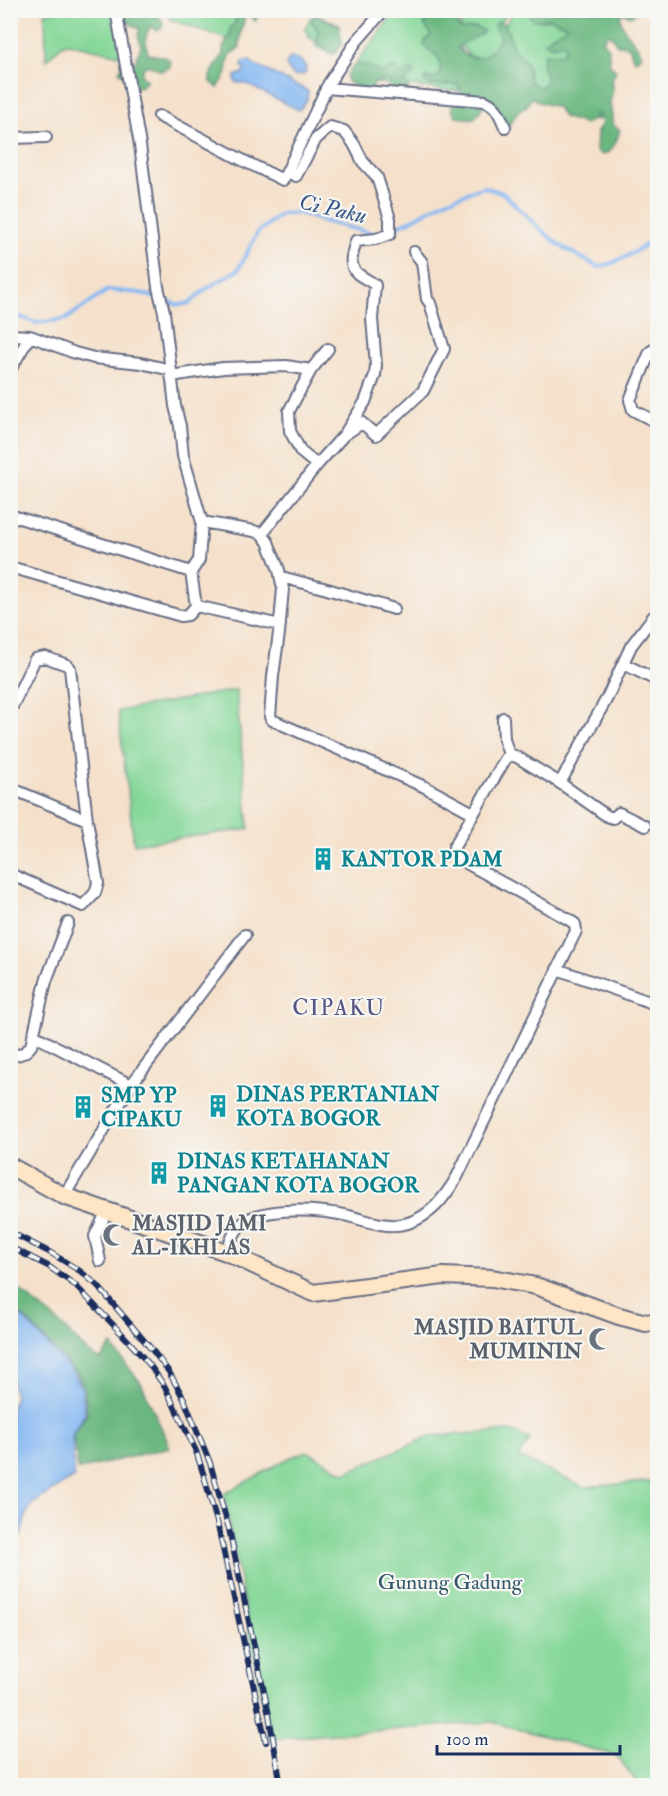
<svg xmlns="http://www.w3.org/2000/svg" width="668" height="1796" viewBox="0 0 668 1796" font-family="'IM FELL Double Pica',serif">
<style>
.green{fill:#84d798;stroke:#50837b;stroke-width:1.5}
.forest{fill:#6bb880;stroke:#43746f;stroke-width:1.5}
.water{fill:#85b8f2;stroke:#5074a8;stroke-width:1.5}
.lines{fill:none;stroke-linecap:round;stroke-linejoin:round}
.stream{stroke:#85b8f2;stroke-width:4}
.street-casing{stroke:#676d84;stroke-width:14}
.secondary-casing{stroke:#676d84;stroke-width:20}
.street{stroke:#fff;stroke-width:10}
.secondary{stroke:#fde5c5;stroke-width:16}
.rail-casing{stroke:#1b2f5e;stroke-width:6}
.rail{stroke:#f6f6f2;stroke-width:4;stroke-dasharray:11;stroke-linecap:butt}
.labels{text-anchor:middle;stroke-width:4.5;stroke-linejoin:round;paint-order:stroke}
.culture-label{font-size:21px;font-weight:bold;fill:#0d838f;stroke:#f6f6f2;text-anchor:start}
.worship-label{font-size:21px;font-weight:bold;fill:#5b616d;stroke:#f6f6f2;text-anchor:start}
.park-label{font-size:21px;fill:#35596c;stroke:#f6f6f2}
.water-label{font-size:22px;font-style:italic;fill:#3b588a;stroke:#f6f6f2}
.neighbourhood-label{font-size:22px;letter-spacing:1.5px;fill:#565484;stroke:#f6f6f2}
</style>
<rect width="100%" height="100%" fill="#f6f6f2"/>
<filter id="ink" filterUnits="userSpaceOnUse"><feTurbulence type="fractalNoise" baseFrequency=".0167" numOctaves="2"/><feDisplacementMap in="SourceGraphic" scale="12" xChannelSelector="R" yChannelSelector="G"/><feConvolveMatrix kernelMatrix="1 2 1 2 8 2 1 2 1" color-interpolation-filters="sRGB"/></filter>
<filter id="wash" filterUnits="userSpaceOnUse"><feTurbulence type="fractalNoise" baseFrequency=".008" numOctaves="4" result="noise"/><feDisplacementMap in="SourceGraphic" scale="24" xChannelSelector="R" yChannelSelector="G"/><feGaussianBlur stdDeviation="1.35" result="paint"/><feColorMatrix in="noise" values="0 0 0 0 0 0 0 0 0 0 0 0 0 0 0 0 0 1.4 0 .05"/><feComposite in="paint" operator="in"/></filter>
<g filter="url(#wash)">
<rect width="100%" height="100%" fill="#f5e1cb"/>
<path class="green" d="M62,10L116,11L124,56L68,43L62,45L46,60L45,13Z
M476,10L506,11L505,17L496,26L506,53L476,58L470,56L460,45L461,24Z
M172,11H239L229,40L169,19Z
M396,11H466L451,35L459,91L358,81L349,76L351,69Z
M512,11H527L540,21L571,14L608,104L598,120L584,119L536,98L498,28L507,22Z
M313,13L339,24L342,44L334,54L315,46L317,42L308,37L310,33L304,30Z
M236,690L249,829L134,844L118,711Z
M510,1431L530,1439L518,1457L583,1487L657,1481V1785H639L617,1756L492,1722L269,1739L224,1494L289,1458L307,1451L345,1473L430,1436Z"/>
<path class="forest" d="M128,11H162L157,15L163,22V25L161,27L162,28L157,31L152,26C143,34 146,43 148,54L165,57L170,61V67L161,71C152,66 143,61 141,75L146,79V82L140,87L130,86L126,78L119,71L122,66L135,62L141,46L138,34L140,29L125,21L122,16Z
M252,11L257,19L255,21L250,14L245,16C243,28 239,35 240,47L231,54L227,64V73L218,88L210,81V76L223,54V48L230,34V28L235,23L238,11Z
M426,11H476L469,17L461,19L458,23V27L462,29L476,27L484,31C477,39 466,39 458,47C472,67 493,56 500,37L494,25L497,22L505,24L515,52C528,59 528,67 530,81L537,86L542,87L547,79L542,64L544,55L548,53L562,54L566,46L563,43L552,46L545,42C553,31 560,34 567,26L549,18L540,21L531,19L529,11H638L631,16L623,13L620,16C621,31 636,41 642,55L636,60L633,58L629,46L617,45L611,35L607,34L603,42C610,46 609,57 610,65L616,71L611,81L613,89L610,102L613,125L620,130C616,142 614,151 602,155L596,150L597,132L602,123L599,115L595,114L596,118L585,124L563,117L557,107L539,102L532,97L526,107L519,110L510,124L502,125L496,120L490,106L486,105L482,107C475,122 473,119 457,117L452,110V106L463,98L459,85H431L424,81L427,77L431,79L440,75C442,57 438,57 424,46L425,41L431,35L424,24L431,18L430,14Z
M316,16C324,17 330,23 339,24L342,44L333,53H328L325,47L317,42L318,30L311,21Z
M357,64L367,65L379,72H386L391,68H395L401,75L409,70H413L414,73L405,82L410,91L391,90L389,88L390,82L386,79L374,83L373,89L362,90L347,82L346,76L351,69Z
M11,1283L56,1320L88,1352L100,1360L111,1345L141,1383L170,1447L78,1470L73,1435L87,1413L84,1388L77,1373L24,1317L11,1309Z"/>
<path class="water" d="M291,57L300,60L306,67L305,74L294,76L288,69L286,64Z
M249,60L253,64L308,91L307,100L299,110L244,83H237L235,81V76L243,73L245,69L242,66L243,62Z
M10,1310L23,1318L75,1374L82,1388L85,1413L72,1435L74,1478L64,1483L32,1504L26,1515L21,1535L11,1544L10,1412L15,1396L11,1378Z"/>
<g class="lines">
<path class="stream" d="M391,229L410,221L443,202L483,187L503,193L537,226L559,245L598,267C620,263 639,249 658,237
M10,309L13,314L36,323L66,319L108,290L140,293L179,305L190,303L206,289L238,270L258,232L281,214L300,213L323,221L379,235"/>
</g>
</g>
<g filter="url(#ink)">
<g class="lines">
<g class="street-casing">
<path id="street" d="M326,88L485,101C497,106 500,115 505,127
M159,116L244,161L283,180L329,83L356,42L384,10
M10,138L46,137
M288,172L296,176L316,139L330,127L344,131L354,144L363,162L377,177L390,219V234L376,239L356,241C353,252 347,265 358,274C363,278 369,280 375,285L372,319L376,365L375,375L365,402L344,435
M10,335L30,336L75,353L94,358L141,363L171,370
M658,347L650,352L630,400L633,410L658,423
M10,370L30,336
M171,376L223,368L286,366L311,370
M317,465L344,435L362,423L376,435L423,391L444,349L430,303L427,299L422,262L414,252
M10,515L191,572
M202,522L254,531L262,534L268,542L279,570L283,589L279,633L273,676L270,717L272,720L425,787L473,813
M262,534L317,465L301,452L290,431L289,411L311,370L328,349
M10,567L181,616L188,615L196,606L191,572L199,560L202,522L183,456L180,426L175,406L164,312L158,287L140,145L116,10
M281,577L327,589L394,609
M196,606L280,625
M624,664L658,681
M10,711L35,659L45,657L67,665L70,668L87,820L98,883L95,893L83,906L10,874
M503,718L504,739L509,755
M560,783L607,698L631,646L653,617
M10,788L87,820
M557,969L658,1005
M33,1035L131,1085
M10,1055C20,1056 25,1053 31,1046L46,981L68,923
M64,1196L131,1085L245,935
M226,1252C230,1243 234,1230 242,1224C263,1205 322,1210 349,1216C366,1221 390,1229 408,1223C431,1216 445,1197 457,1177L576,931L575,924L568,919L461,860L454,853V847L506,758L512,755L517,757L560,783L607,816L613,818L619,813L645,826
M100,1261L95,1236L107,1211"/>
</g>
<g class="secondary-casing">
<path id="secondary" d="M10,1166L64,1196L226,1252L313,1293L443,1276L492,1278L536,1286L619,1316L646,1323L658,1321"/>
</g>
<use href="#street" class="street"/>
<use href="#secondary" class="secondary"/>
<g class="rail-casing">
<path id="rail" d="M10,1232L51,1253L80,1271L97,1285L153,1351L169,1372L184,1399L210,1463L229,1529L269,1715L281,1786
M10,1247L48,1266L75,1285L123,1335L149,1364L165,1387L196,1451L204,1476L217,1522L266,1742"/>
</g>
<use href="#rail" class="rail"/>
</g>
</g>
<defs>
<g id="building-bare" transform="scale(1.8)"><path d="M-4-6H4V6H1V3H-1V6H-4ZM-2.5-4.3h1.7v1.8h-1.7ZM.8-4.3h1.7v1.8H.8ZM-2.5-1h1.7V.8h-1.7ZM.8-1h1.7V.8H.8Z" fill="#0f9aa8" stroke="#f6f6f2" stroke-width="2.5" paint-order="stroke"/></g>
<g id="mosque-bare" transform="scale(1.8)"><path d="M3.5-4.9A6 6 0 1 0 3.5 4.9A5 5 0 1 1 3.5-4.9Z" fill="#6b7280" stroke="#f6f6f2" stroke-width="2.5" paint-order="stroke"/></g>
</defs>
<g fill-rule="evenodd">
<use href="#building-bare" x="323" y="859"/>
<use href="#building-bare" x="218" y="1106"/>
<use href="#building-bare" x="83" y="1107"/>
<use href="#building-bare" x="159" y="1173"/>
<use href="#mosque-bare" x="114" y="1235"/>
<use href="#mosque-bare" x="600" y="1339"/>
</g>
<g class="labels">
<g class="culture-label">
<text x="341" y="866">KANTOR PDAM</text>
<text x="236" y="1101">DINAS PERTANIAN<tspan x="236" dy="24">KOTA BOGOR</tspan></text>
<text x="101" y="1102">SMP YP<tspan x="101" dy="24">CIPAKU</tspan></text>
<text x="177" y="1168">DINAS KETAHANAN<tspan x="177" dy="24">PANGAN KOTA BOGOR</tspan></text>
</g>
<g class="worship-label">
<text x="132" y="1230">MASJID JAMI<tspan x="132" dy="24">AL-IKHLAS</tspan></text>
<text x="582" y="1334" text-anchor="end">MASJID BAITUL<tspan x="582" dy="24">MUMININ</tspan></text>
</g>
<g class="park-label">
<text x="450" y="1589">Gunung Gadung</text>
</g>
<g class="water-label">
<text transform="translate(333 208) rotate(13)" y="8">Ci Paku</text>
</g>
<g class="neighbourhood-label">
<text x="339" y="1015">CIPAKU</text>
</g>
</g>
<rect width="668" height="1796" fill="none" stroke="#f6f6f2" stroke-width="36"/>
<path d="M437 1745v9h183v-9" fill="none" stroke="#1b2f5e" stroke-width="3"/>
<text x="446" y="1745" font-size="18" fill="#1b2f5e" stroke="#f6f6f2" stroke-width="4.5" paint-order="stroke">100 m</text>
</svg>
